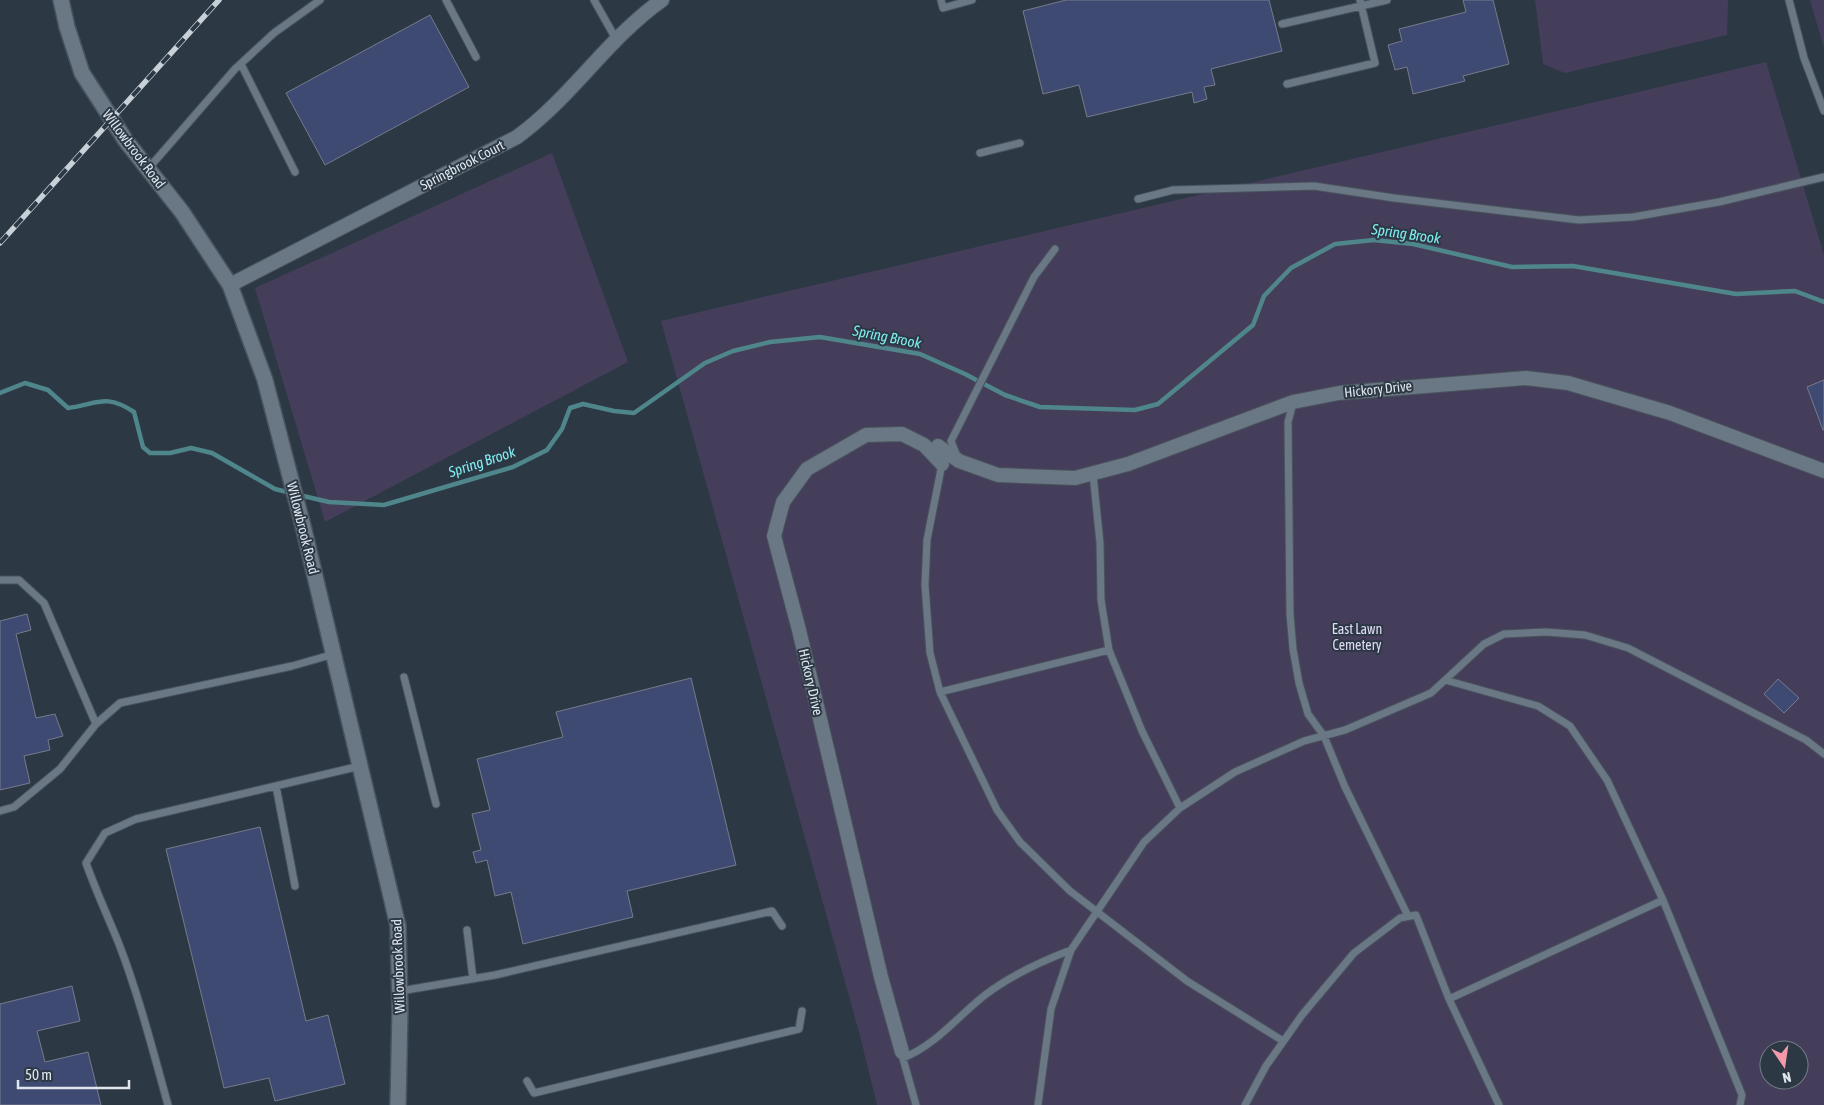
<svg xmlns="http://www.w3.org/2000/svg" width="1824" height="1105" viewBox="0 0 1824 1105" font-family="'Asap Condensed',sans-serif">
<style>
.green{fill:#453e5b;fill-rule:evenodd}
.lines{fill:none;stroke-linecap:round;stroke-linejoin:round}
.stream{stroke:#4f868b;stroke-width:4.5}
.building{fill:#3f4a72;stroke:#767b8c}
.lane-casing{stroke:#49535d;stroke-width:9}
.street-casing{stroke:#49535d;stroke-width:16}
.secondary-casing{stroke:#49535d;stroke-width:18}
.lane{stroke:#6a7784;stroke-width:7}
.street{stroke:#6a7784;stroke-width:14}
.secondary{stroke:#6a7784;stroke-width:15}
.rail-casing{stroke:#c8d0d8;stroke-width:5.5}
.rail{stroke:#2c3844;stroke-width:4;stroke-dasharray:11;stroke-linecap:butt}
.labels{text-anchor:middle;stroke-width:4;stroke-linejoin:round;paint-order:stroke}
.street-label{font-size:14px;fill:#dfe6ee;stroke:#2c3844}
.park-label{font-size:14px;fill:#e0daf7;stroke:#2c3844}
.water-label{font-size:15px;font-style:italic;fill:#80ebef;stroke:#2c3844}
</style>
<rect width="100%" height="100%" fill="#2c3844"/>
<path class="green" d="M1535,0H1728L1727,35L1565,73L1543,64Z
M1810,0H1824V48Z
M1766,62L1824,255V1105H877L860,1036L661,321ZM1769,1050H1799V1080H1769Z
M552,153L628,362L325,522L255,288Z"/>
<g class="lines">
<path class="stream" d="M0,393L25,383L48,390L68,408C98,404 105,393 134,412L143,447L150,453H170L191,448L212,453L275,489L291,493
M299,495L329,502L384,505L513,467L547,450L562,429L570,408L583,404L614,411L634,413L705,363L733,351L770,342L820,337L920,354L965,374L1005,395L1040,407L1135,410L1158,404L1253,325L1264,296L1291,268L1335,244L1374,240L1413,244L1512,267L1573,266L1736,294L1795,291L1824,302"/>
</g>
<path class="building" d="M1066,0H1269L1282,51L1211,69L1215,85L1204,87L1207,99L1194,103L1192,92L1087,117L1079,85L1043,94L1023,11Z
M1463,0H1493L1509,64L1463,76L1465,81L1413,94L1407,67L1395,70L1388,45L1402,41L1399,29L1466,12Z
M430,15L469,87L325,165L286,93Z
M1824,380V430H1823L1807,387Z
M27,614L31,630L16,634L36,718L55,714L63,736L48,740L50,750L24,756L30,783L0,790V621Z
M691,678L736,865L627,891L633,917L523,944L511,892L495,896L487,860L476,863L473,852L481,850L472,814L490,810L477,759L563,737L556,712Z
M1778,679L1799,698L1784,713L1764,694Z
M260,827L306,1021L328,1015L345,1084L275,1101L269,1078L224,1088L166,849Z
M72,986L80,1021L37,1031L45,1062L88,1052L101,1105H0V1004Z"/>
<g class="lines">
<g class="lane-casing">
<path id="lane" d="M446,0L476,57
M594,0L616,39
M941,0L943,8L972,0
M1789,0L1804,58L1824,111
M1282,24L1387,0
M241,64L295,172
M1287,84L1375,63L1360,0
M980,153L1020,143
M148,169L235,69L274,33L320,0
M1138,199L1173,190L1314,186L1394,198L1579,220L1633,217L1719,202L1824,177
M1293,403L1288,422L1290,614L1293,649L1299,683L1308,714L1324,736L1345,787L1408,916
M957,456L951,441L1034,277L1055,249
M942,464L927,540L925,585L930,653L940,692L997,810L1020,842L1070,891L1187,981L1283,1041
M1093,474L1100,543L1101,600L1109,650L1142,731L1180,808
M0,580H19L44,603L96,724
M404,677L436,804
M1445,680L1538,706L1570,726L1607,780L1663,900
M940,692L1109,650
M276,786L295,886
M0,811L14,807L60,769L96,724L120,703L292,666L334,654
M467,930L473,979
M400,991L495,975L772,911L782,926
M902,1055L916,1105
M903,1058C936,1045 958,1016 985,995C1010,976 1042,961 1071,950
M527,1081L534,1093L799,1029L802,1011
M168,1105C153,1051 139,996 119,944C108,917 96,891 86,863L105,833L136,819L360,766
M1038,1105L1051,1009L1071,950L1144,842L1180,808L1235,772L1304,741L1345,730L1431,693L1484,644L1504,634L1546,632L1585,635L1628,648L1806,740L1824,754
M1245,1105L1266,1066L1302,1015L1354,953L1400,918L1416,915L1449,999
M1499,1105L1449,999L1663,900L1742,1095L1740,1105"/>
</g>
<g class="street-casing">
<path id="street" d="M230,285L517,137C571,98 607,39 662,0
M938,446L959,461L998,475L1075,478L1128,464L1293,402L1339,393L1526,378L1568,383L1670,413L1824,471
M902,1052L881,977L799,630L774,536L783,502L807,469L866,435L902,434L924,445L942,464"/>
</g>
<g class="secondary-casing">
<path id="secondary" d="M61,0L67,27L82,73L126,141L182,212L230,285L265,380L304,530L398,926L400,1010L398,1105"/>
</g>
<use href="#lane" class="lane"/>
<use href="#street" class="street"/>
<use href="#secondary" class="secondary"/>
<g class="rail-casing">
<path id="rail" d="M0,243L219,0"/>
</g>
<use href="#rail" class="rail"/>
</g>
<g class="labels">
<g class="street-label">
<text transform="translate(134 149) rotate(53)" y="5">Willowbrook Road</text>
<text transform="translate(462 165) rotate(-27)" y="5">Springbrook Court</text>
<text transform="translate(1378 389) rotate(-6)" y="5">Hickory Drive</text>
<text transform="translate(303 528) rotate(76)" y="5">Willowbrook Road</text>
<text transform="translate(811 682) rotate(77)" y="5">Hickory Drive</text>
<text transform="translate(398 966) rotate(-92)" y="5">Willowbrook Road</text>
</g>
<g class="park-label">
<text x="1357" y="634">East Lawn<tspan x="1357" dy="16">Cemetery</tspan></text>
</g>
<g class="water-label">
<text transform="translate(1406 234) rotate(8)" y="5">Spring Brook</text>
<text transform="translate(887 337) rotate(11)" y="5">Spring Brook</text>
<text transform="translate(482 462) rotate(-18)" y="5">Spring Brook</text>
</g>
</g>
<g transform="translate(1784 1065) rotate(167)"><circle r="24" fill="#2c3844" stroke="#747e88"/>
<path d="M0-4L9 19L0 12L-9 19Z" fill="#f39aaa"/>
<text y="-8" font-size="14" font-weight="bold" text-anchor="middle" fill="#dfe6ee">N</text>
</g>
<path d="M18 1080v8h111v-8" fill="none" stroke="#dfe6ee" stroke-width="2.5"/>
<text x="25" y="1080" font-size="15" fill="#dfe6ee" stroke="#2c3844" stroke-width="4" paint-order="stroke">50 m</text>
</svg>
